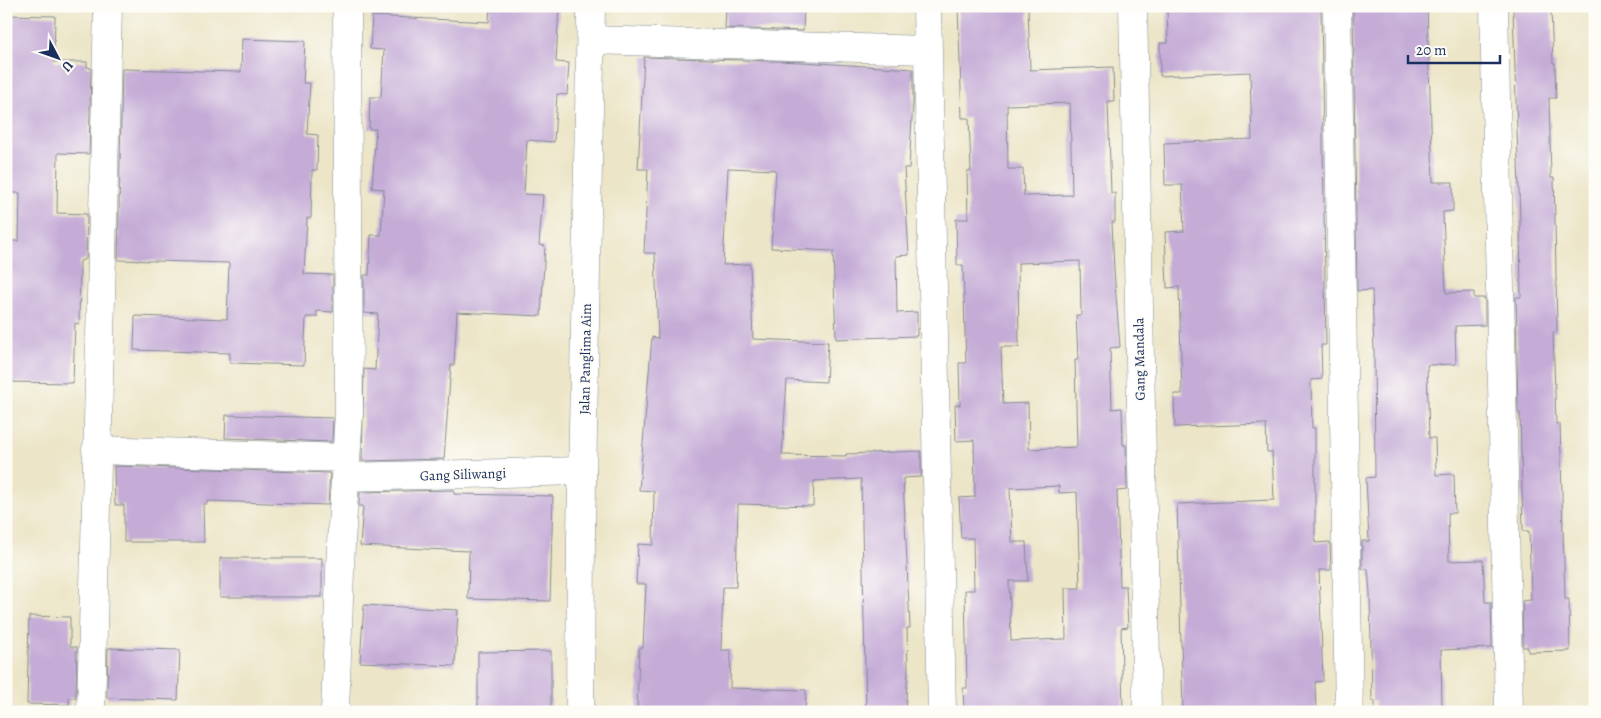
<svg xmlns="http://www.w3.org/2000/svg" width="1601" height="718" viewBox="0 0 1601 718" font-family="Alegreya,serif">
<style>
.building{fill:#c5acd7;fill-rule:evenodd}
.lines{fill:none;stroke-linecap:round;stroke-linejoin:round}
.minor-casing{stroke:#848a92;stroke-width:29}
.tertiary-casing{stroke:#848a92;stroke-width:29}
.minor{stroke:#fff;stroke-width:28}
.tertiary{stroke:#fff;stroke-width:28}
.labels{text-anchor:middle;stroke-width:4;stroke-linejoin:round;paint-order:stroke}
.street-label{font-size:14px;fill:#1b2f5e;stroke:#fdfcf7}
</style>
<rect width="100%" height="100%" fill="#fdfcf7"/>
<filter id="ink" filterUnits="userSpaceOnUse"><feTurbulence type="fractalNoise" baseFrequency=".02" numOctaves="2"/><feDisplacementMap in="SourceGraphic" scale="10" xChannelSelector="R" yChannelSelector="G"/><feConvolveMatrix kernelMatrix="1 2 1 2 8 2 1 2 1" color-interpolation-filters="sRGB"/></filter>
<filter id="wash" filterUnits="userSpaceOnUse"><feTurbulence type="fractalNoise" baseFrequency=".0096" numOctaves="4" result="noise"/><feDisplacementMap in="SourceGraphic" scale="20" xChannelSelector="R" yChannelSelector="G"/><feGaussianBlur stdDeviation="1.12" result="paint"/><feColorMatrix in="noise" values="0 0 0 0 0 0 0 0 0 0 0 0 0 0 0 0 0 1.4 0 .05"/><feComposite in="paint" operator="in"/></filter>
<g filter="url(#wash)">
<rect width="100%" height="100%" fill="#ece5c7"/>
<g id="blocks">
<path class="building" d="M490,6H559L556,62L569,63L567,95L557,94L554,142L527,140L524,194L543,195L539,245L545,246L541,316L457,312L454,365H451L444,459L362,461L364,369L375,370L378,314L364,313V275H369L371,235H381L384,189L372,188L376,129H369L370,97H381L384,50L370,49L372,16L489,22Z
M726,6H804L803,31L725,28Z
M1028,6L1030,70L1113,67L1114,101H1108L1111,193H1115V222H1112L1114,270L1120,347L1110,348L1112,409L1122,408L1123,445H1126L1127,490L1117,491L1120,586H1126L1128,627L1121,628L1123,712H964L963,688H967L965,590H974L973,538H961L959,498L975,497L974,440L956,441L955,405H960L959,363H966L963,265H957L956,219H968L967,171H971L969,118H962L958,7ZM1070,103L1072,195L1024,196L1023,169H1008L1007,105ZM1080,261L1081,315H1076L1078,360H1075L1077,447L1029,449L1028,403L1003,404L1001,347H1019L1018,263ZM1059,486V493L1077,492L1080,588H1065L1066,639L1011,641L1009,581H1028L1026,542H1012L1010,488Z
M1167,6H1321L1326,345H1321L1322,379L1311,380L1312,428H1315V543L1330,542L1331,570H1319L1323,681L1315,682L1316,712H1183L1177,504L1274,500L1272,452H1267L1266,424L1175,427L1174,394H1182L1179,287L1167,288L1165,232L1184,231L1182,185H1165L1164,143L1252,139L1250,72L1160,76V43H1168Z
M1353,6H1427L1433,182H1453V211L1443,212L1446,293L1474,292V298H1485V325L1455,326L1456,364L1427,365L1429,438H1435L1436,475L1454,474L1455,513H1448L1449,561L1483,560L1485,602H1491L1492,648L1441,650L1442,712H1375V701H1372L1370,593L1368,569H1362V541H1369L1366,478L1375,477L1374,352L1372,290L1357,291Z
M1551,8L1553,63H1555L1556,98H1549L1551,178H1554L1555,219L1557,332H1553L1556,424H1560L1565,599H1569L1570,651L1528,652V647H1523L1522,601L1531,600L1529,531H1523L1520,413H1518L1516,297H1521L1520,220L1513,9Z
M6,15L55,16L54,62H87V67L91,68L89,154L58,153L57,213L87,214L86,259L80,261L79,324L75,323L73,383L6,382V241H19L20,193H7Z
M242,39L305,41L303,83H310L307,134L318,135L317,170H312L311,218H307L304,274L333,275V312L317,311V317H306L304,365L230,363V353L134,350L135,316L227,319L229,263L118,260L122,69L241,72Z
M644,57L802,62L913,69V102L909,168H904L909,255L896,256L897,313L917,312V336L836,339L833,251L771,248L776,170L728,168L723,265L750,264L753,339L828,342L826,382L787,380L782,455L846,456V454L921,451V477L903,478L910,628H907L908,672L905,712H866L861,479L814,481L813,506L738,504L736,587H723L721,650H731L730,688L806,690L805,712H637L639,648H643L646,584H636L638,544L653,545L654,491L639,490L652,337L658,338L655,253H644L648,169H638Z
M226,415L333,418L332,442L225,438Z
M114,466L330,473L328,505L207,501V504H203L204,542H124V505H115Z
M454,490V494L553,496L550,601L468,599L469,551L360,546L363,506H359L360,492Z
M220,558H322V597H220Z
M364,605L458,610L455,666L360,662Z
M29,616L70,617V647H77L76,698H69V705L27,704Z
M108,648L180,650L178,700L107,698Z
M551,651V712H478V652Z"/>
</g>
</g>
<g filter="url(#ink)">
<use href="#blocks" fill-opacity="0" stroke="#848a92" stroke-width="1"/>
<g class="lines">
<g class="minor-casing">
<path id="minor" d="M927,6L942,712
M1133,6L1147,712
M1337,6L1349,712
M1494,6L1509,712
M591,40L927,50
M96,450L346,458
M345,477L582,471
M91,712L108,6
M335,712L341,543L349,413L347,6"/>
</g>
<g class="tertiary-casing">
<path id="tertiary" d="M580,712L581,536L591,6"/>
</g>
<use href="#minor" class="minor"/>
<use href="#tertiary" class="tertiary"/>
</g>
</g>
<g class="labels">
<g class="street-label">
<text transform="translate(585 359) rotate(-89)" y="5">Jalan Panglima Aim</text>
<text transform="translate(1139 359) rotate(-91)" y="5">Gang Mandala</text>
<text transform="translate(463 474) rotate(-2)" y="5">Gang Siliwangi</text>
</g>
</g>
<rect width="1601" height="718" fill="none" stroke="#fdfcf7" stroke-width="25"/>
<g transform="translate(58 58) rotate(131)" stroke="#fdfcf7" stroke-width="4" paint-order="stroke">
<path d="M0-4L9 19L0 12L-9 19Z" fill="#1b2f5e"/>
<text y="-8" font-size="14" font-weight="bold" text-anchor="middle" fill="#1b2f5e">U</text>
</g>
<path d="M1408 55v8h92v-8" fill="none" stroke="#1b2f5e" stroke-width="2.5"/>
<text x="1416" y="55" font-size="15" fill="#1b2f5e" stroke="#fdfcf7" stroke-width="4" paint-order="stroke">20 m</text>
</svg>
